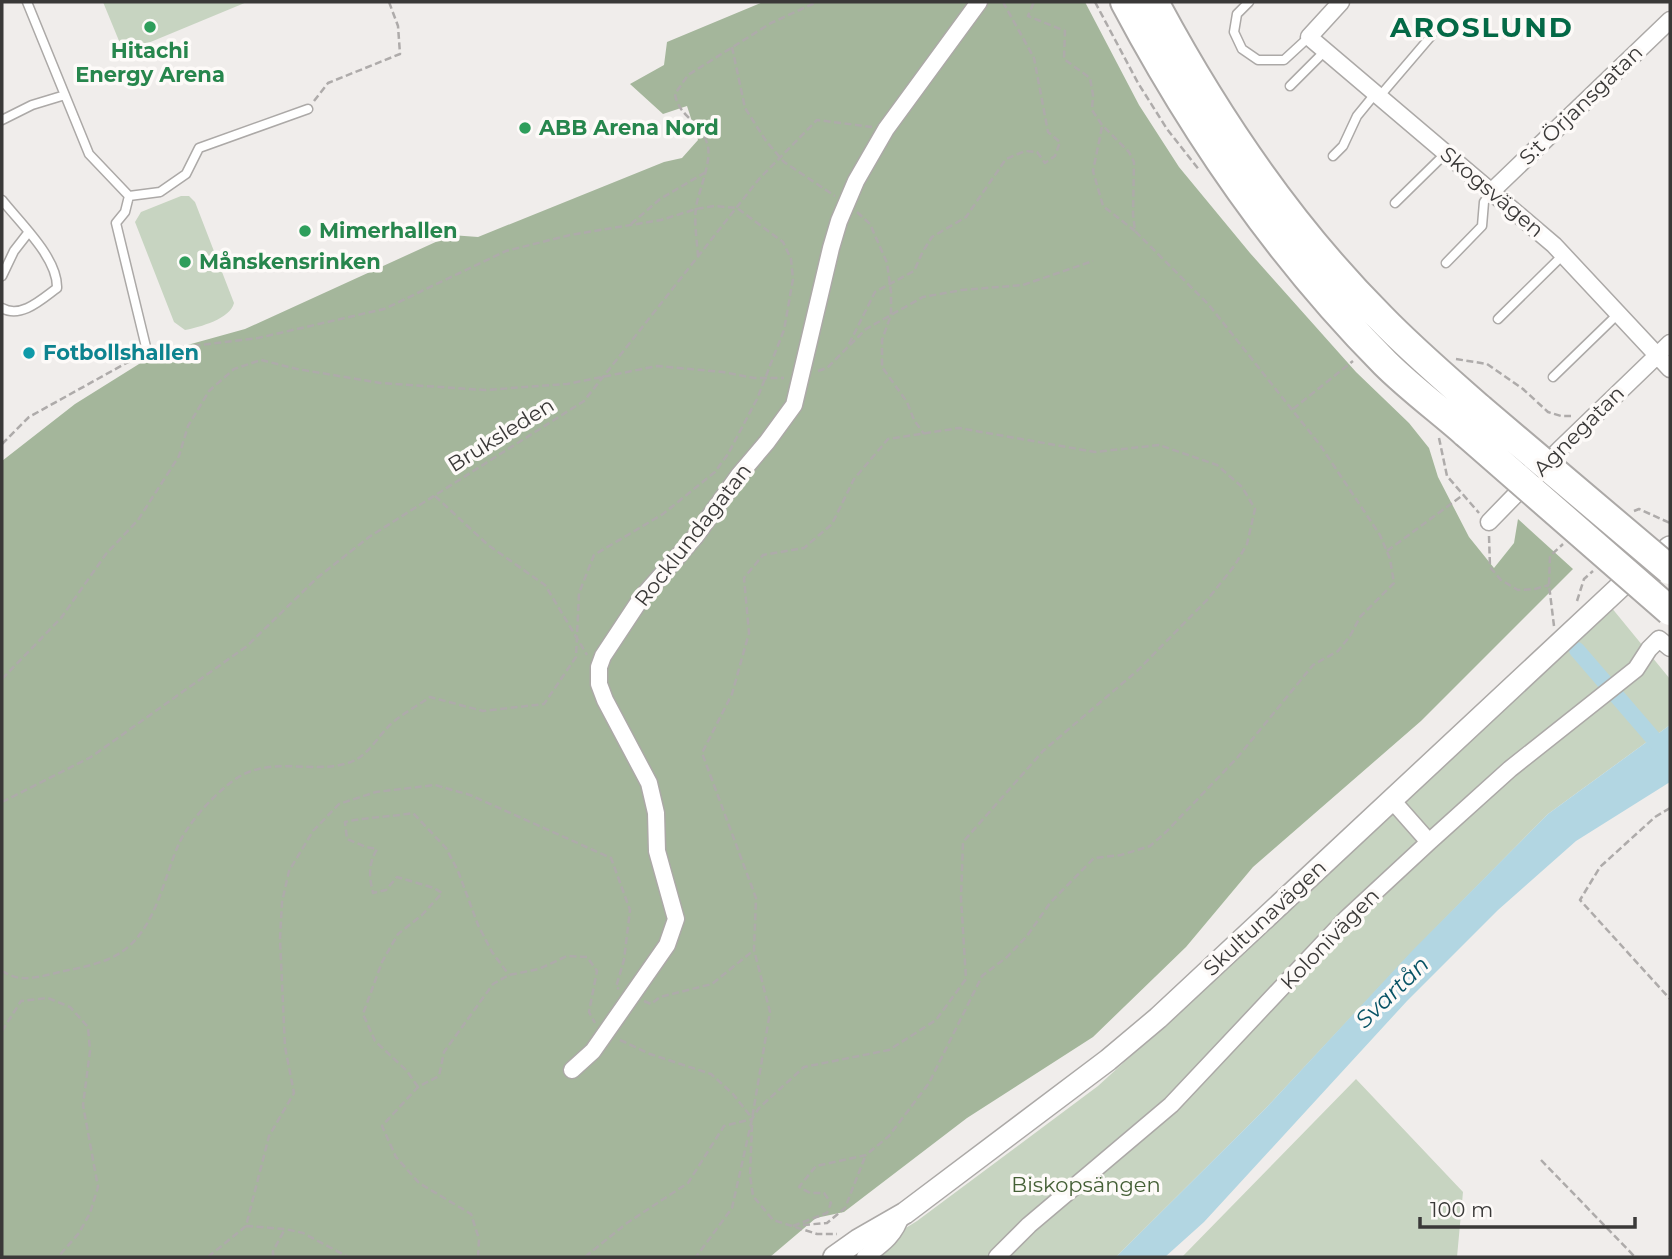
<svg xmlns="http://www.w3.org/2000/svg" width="1672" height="1259" viewBox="0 0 1672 1259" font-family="Montserrat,sans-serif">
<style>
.green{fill:#c7d4c1}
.forest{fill:#a4b69b}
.water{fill:#b2d6e2}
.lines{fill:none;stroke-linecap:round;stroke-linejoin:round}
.canal{stroke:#b2d6e2;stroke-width:16}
.lane-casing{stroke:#aca9a7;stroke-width:11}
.street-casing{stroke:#aca9a7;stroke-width:19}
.secondary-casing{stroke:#aca9a7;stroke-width:24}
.highway-casing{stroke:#aca9a7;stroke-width:32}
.path{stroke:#aeabaa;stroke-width:2.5;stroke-dasharray:7 3.5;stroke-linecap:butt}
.lane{stroke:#fff;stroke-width:8}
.street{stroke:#fff;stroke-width:16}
.secondary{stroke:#fff;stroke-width:21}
.highway{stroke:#fff;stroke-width:28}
.highway-bridge-casing{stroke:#aca9a7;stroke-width:32;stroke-linecap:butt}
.highway-bridge{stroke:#fff;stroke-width:28}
.leisure-dot{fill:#2e9e5b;stroke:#fdfaf8;stroke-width:2.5}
.culture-dot{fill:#0f9aa8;stroke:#fdfaf8;stroke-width:2.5}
.labels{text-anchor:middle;stroke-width:7;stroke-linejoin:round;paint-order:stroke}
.leisure-label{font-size:21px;font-weight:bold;fill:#27864d;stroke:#fdfaf8;text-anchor:start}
.street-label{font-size:21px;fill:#3a3938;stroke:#fdfaf8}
.culture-label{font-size:21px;font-weight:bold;fill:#0d838f;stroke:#fdfaf8;text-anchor:start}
.park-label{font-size:21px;fill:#445f35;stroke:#fdfaf8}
.water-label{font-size:23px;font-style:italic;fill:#075365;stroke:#fdfaf8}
.district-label{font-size:28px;font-weight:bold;letter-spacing:2px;fill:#046946;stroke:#fdfaf8}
</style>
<rect width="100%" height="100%" fill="#f0edeb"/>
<path class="green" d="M103,2H247L124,53Z
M181,196H189L195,202L234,303C230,319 200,327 185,330L174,322L135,222L141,212Z
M1611,607L1670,679V725L1548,814L1413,951L1265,1109L1116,1257H859L917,1221L1098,1086L1273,926L1423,780Z
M1356,1079L1463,1192L1457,1257H1182Z"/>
<path class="forest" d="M763,2H1085L1139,105L1179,167L1250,253L1356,372L1409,423L1429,448L1438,477L1469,537L1494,568L1514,543L1518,519L1573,569L1421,721L1253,867L1186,947L1093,1037L967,1118L844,1212L816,1218L770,1257H2V461L75,404L155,354L245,329L451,235L478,237L664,162L682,158L698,140L687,106L663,114L630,84L664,65L667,42Z"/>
<path class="water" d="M1670,725V782L1576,841L1498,910L1407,1001L1204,1222L1165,1257H1116L1265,1109L1413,950L1548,814Z"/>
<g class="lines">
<path class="canal" d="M1577,650L1665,752"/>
<g class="lane-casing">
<path id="lane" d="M27,2L89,154L129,196L160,192L186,174L199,148L308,109
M1249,2L1237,14L1234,32L1242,49L1258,60H1284L1309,37
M1290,86L1325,51
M1379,97L1432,35
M2,120L32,105L65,95
M1333,156L1343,146L1357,116L1375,94
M129,196L125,212L116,223L147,351
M2,200C20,223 58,258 57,288C42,299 21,319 2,308
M1395,203L1446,153
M1446,263L1482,226L1484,202L1492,191
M2,276L14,251L28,233
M1498,319L1563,255
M1553,377L1619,313"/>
</g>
<g class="street-casing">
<path id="street" d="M1341,2L1309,37L1554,245L1670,369
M1492,191L1670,20
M1489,522L1559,450L1670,343
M1391,799L1429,842
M572,1070L593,1051L667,945L676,919L657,851L656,813L649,783L605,700L599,684V667L603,656L642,597L695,537L739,475L767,442L794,405L831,248L839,221L856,181L886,129L979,2
M865,1257C881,1245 896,1235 901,1215
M997,1257L1029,1225L1171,1105L1347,918L1429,842L1510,769L1636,669L1649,649L1659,639L1670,648"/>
</g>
<g class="secondary-casing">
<path id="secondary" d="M834,1257L858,1240L905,1213L1108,1060L1158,1018L1621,586L1670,547"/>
</g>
<g class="highway-casing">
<path id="highway" d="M1125,2C1195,134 1280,257 1385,363C1410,388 1440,410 1466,433
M1154,2C1215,116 1289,226 1381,318C1412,350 1446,379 1480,409"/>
</g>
<path class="path" d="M1095,2L1138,83L1167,129L1200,171
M732,47L745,108L766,141L784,162L835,196
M314,101L328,83L400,54L398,26L389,2
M1102,127L1093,171L1103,206L1135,231
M857,212L870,224L887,263L891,292V315L882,340V367L907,402L914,420L924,434
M631,224L660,199L706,172
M698,257C697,241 694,223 696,207C699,189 713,160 707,143C701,122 678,116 675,94L688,75L771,23L817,2
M849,344L875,292L914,271L923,251L932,237L966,217L1006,159L1025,151L1037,152L1045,163L1055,156L1060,142L1048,132L1034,58L1003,2
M1456,359L1487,364L1523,389L1548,412L1561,416H1571
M818,371L827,368L866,329L923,297L962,290L1023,285L1093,261
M1293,409L1353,361
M1439,438L1447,476L1479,513
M2,444L29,417L139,356
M435,496L488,545L545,585L587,655
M1634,511L1639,509L1670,523
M1489,536L1490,567L1501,580L1518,590L1535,589L1549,585
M1387,551L1463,495
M1577,601L1584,579L1593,571
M1554,626L1549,585L1550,556L1563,544
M2,679L61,618L106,554L138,520L179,456L188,426L209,391L234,369L261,360L297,369L380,383L485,390L567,384L657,366L723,372L754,378H784
M2,802L91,757L247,646L317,578L369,537L584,401L759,179L817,120L872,127
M1670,808L1655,817L1600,867L1580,900L1670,999
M2,971C8,974 15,978 22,978C35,979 51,974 64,971C84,967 106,963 123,951C155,928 163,882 177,848C187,824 209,800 230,783C267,753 310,775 348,763C368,757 377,737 391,724C402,714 417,706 430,697L483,711L544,704L576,657L579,593L594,555L663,514L715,472L728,454L757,399L784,330L793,279L791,259L783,242L737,208L714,206L696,209L661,220L570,235L506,251L384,309L258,338L159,350
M644,1001L651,1004L660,997L712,984L754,950
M2,1031L21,1001L48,998L70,1007L88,1027L90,1051L83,1105L98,1187L90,1213L79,1233L58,1257
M620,1040L650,1054L711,1074L733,1094L752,1118
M418,1087L407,1071L375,1041L363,1014L382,962L398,934L422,915L442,893L434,888L397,877L386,890L373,893C369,876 368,865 377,849L366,847L347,839L345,822C368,817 390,817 413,813L446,848L458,871L478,925L492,952L509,975
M752,1125L750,1175L753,1196L773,1220L817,1234H837
M1541,1160L1635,1257
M803,1225L827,1223L845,1208L865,1157
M246,1226L285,1229L303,1233L348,1257
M793,1226L827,1213L831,1203L824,1193H810L799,1187L816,1166L866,1155L889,1136L929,1083L982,976L1007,957L1027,936L1050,903L1094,858L1121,855L1150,846L1166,832L1237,758L1313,665L1338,651L1350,636L1360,617L1394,583L1390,559L1380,535L1320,445L1209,305L1135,231L1133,214L1134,162L1129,152L1102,125L1092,110L1093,95L1090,78L1064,59L1065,31L1028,16L1034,2
M208,1257L246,1226L269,1136L294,1093L285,1047L280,939L282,902L289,871L313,831L339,804L376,792L435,785L470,795L611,858L630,910L624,960L616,987L619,989
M273,1257V1251L285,1229
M478,1257L479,1239L471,1214L419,1183L396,1157L382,1126L418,1087L439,1076L444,1052L493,984L509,975L539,969L567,956L587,957L597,971L589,1012L595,1023
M585,1257L627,1223L688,1183L724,1126L752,1119L759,1108L804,1067L889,1050L936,1020L966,979L961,898L963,842L1043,751L1137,671L1208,599L1235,565L1247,544L1255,509L1242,487L1217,465L1159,445L1095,452L959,428L888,439L854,479L832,524L804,548L763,555L744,578L749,633L732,694L702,753L756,898L754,950L770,1012L752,1119L732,1208L696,1257"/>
<use href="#lane" class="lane"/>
<use href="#street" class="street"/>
<use href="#secondary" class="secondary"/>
<use href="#highway" class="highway"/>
<g class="highway-bridge-casing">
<path id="highway-bridge" d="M1480,409L1670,570
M1466,433L1670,611"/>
</g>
<use href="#highway-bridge" class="highway-bridge"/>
</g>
<g class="leisure-dot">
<circle cx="150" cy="27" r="7"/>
<circle cx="525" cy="128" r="7"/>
<circle cx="305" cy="231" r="7"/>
<circle cx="185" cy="262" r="7"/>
</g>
<circle class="culture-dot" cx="29" cy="353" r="7"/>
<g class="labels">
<g class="leisure-label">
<text x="150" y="58" text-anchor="middle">Hitachi<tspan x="150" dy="24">Energy Arena</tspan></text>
<text x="539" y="135">ABB Arena Nord</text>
<text x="319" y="238">Mimerhallen</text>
<text x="199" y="269">Månskensrinken</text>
</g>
<g class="street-label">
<text transform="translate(1581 105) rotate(-44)" y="7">S:t Örjansgatan</text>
<text transform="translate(1492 192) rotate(40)" y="7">Skogsvägen</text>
<text transform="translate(1579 431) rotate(-45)" y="7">Agnegatan</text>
<text transform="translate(501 435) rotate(-32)" y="7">Bruksleden</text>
<text transform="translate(693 535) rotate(-52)" y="7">Rocklundagatan</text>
<text transform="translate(1265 918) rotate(-43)" y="7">Skultunavägen</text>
<text transform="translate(1330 939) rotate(-46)" y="7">Kolonivägen</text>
</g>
<g class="culture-label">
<text x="43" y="360">Fotbollshallen</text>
</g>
<g class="park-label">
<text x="1086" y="1192">Biskopsängen</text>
</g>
<g class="water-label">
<text transform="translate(1392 992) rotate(-44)" y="8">Svartån</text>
</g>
<g class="district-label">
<text x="1482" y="37">AROSLUND</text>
</g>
</g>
<rect width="1672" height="1259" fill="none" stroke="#3a3938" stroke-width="7"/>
<path d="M1420 1217v10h215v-10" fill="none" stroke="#3a3938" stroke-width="3.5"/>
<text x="1430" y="1217" font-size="21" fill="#3a3938" stroke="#fdfaf8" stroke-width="5" paint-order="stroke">100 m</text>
</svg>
